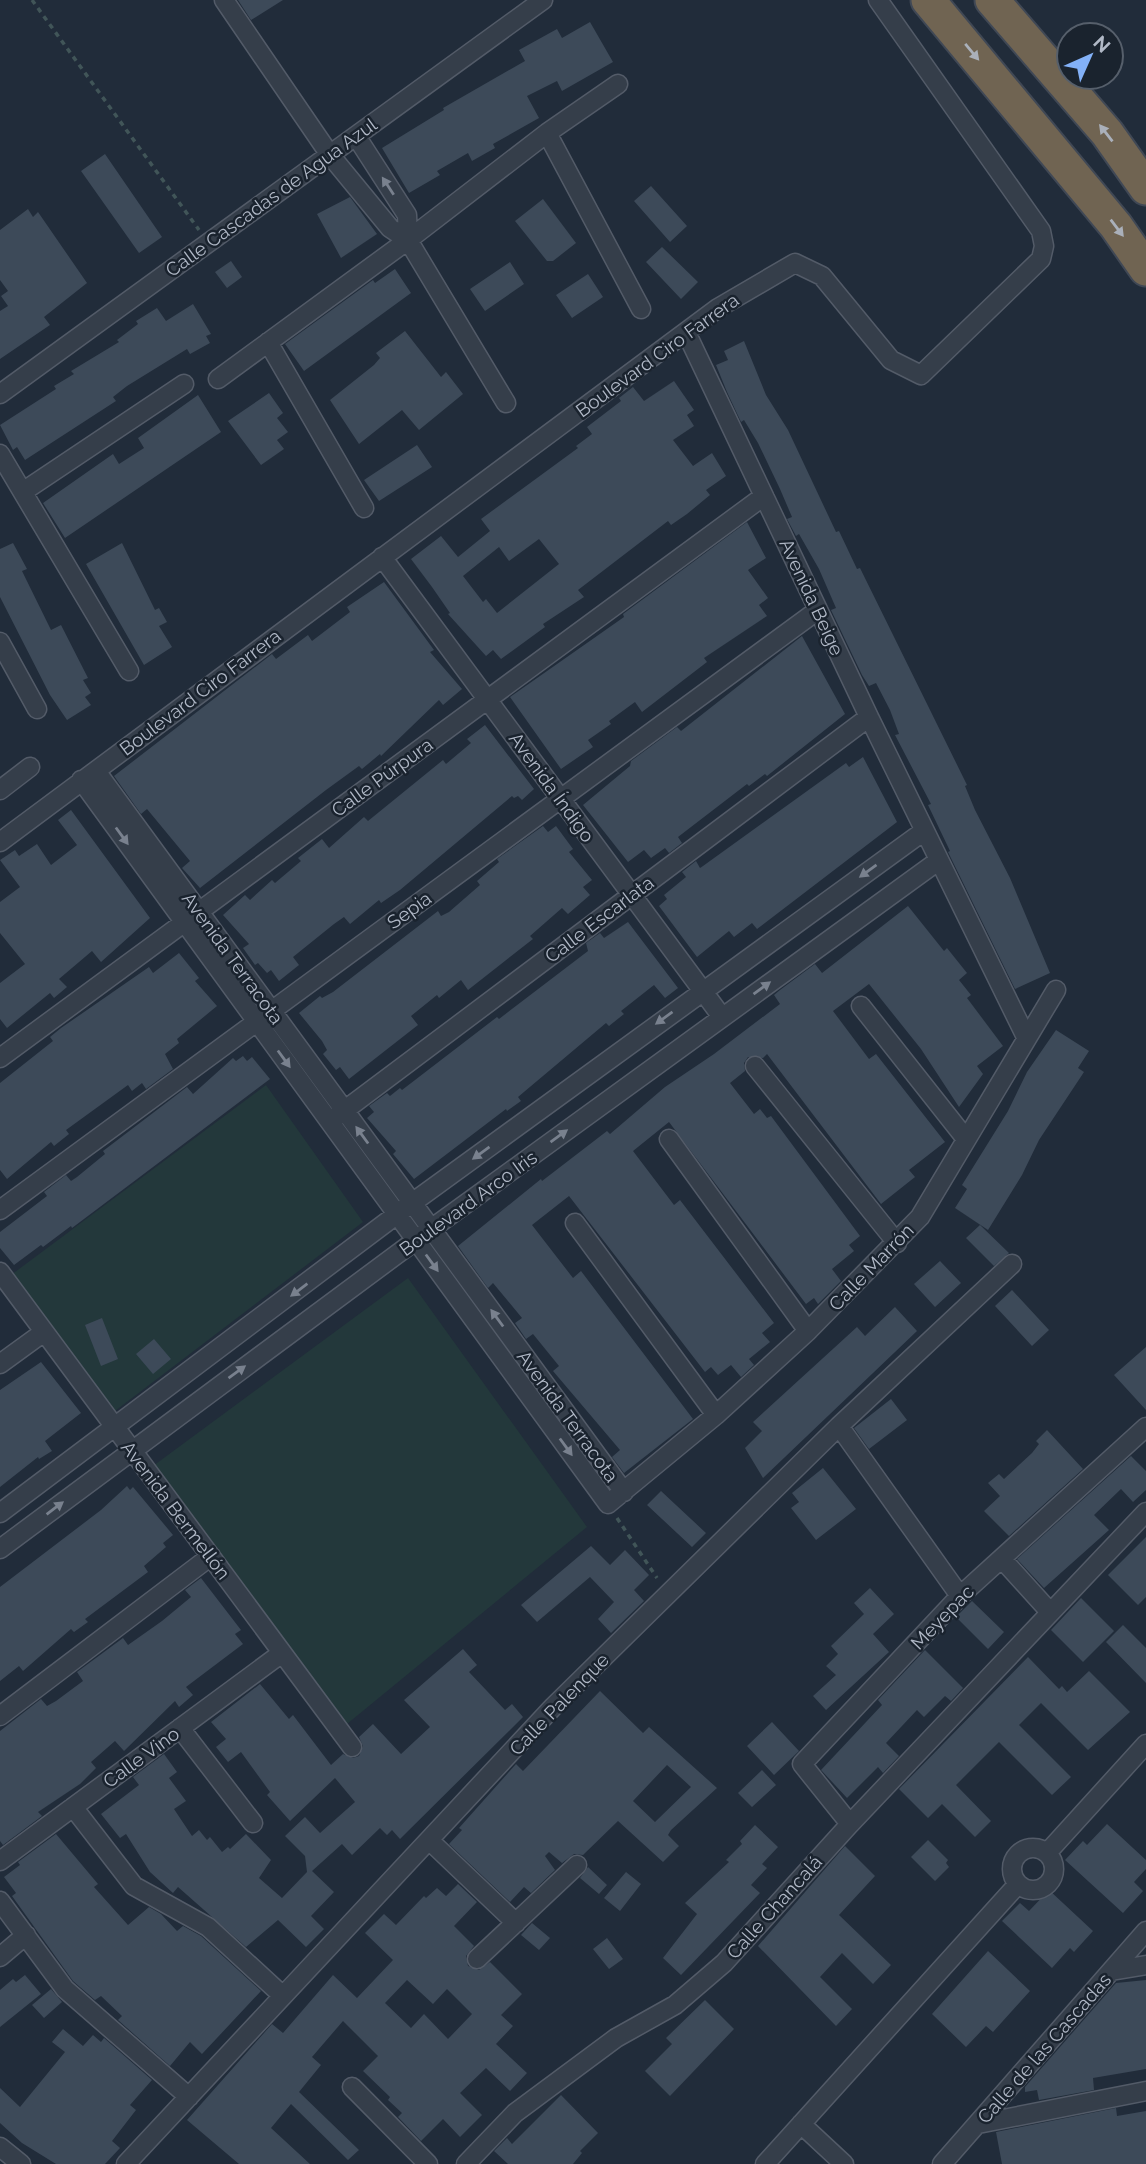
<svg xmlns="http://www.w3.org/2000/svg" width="1146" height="2164" viewBox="0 0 1146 2164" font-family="Raleway,sans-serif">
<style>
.green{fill:#23383b}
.building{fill:#3d4a59;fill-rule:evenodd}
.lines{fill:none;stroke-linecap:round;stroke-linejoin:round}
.street-casing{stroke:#535b68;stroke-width:21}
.highway-casing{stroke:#404855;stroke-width:37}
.path{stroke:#415558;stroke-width:3.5;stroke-dasharray:5 5;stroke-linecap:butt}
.street{stroke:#353e4a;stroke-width:18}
.highway{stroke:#706452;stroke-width:33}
.oneway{fill:#aab0ba}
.oneway2{fill:#79818e}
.labels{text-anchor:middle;stroke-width:5;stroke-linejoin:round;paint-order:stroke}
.street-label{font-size:19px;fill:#b0b8c6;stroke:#1a232e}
</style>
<rect width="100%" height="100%" fill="#212c3a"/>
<path class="green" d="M266,1085L363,1222L111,1414L11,1275Z
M408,1278L587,1527L347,1724L153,1466Z"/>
<path class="building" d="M238,0H283L251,20Z
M590,22L613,62L562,91L557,81L527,96L539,118L493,144L495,148L472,161L468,153L437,171L440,175L409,193L382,148L444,110L443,108L525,61L519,50L557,29L562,38Z
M105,154L162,237L139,253L81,171Z
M651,186L687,226L670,242L634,201Z
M350,197L377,234L341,258L317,214Z
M543,199L576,243L553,261H547L515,221Z
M28,209L33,217L38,212L87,283L44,317L50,325L0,359V311L8,306L1,296L8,291L0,280V230Z
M662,247L698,282L681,299L646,262Z
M231,261L242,277L227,288L215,272Z
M510,262L524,284L485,311L470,289Z
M395,269L411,293L304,371L285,344L373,280L375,283Z
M588,274L603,297L572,318L556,295Z
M193,304L211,334L206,336L210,343L190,354L187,349L127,386L113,397L116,401L25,460L17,447L13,450L0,425L56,389L54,386L74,374L71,371L119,342L117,340L138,324L136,321L157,308L166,321Z
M405,331L441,377L446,372L463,394L419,430L402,410L359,444L330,400L374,365L380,358L376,353Z
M744,341L766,395L788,430L836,532L839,531L857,569L860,568L967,785L965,786L975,810L1010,878L1050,973L1015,989L948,852L950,851L928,805L931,804L895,735L899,734L890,710L876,683L869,686L862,675L831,610L836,608L819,569L799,534L796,536L787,519L792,517L780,489L758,443L744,420L741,422L727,392L716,365L728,360L724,351Z
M674,381L694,410L687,415L694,426L673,440L693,466L712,453L726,476L706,490L710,495L687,514L671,525L668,521L578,590L584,597L543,624L545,627L501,659L493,650L486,656L448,614L450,613L432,587L411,559L441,536L458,557L490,531L481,519L578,448L576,446L592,434L587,427L621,401L619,398L633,387L644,401ZM539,539L559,564L497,613L486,599L483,602L463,576L499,547L509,561Z
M269,393L283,413L277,418L288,432L277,440L284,449L261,465L228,421Z
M198,395L221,432L65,538L43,503L113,454L119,464L144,448L138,438Z
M417,445L432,467L379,501L364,480Z
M747,522L766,558L748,570L768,598L759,605L767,616L704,658L707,662L642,712L635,702L609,721L611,724L588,740L593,747L561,769L510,697L624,617L623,614Z
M13,543L27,569L22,571L51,630L61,625L88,678L83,680L91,693L85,697L91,705L67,720L50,695L0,597V549Z
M122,543L155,610L159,608L167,622L159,626L172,647L144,665L86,564Z
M384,582L434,650L430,652L462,689L443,705L439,700L381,756L380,754L362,769L359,766L326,790L200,888L182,868L190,861L147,809L141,814L114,776L272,654L276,659L308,635L312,641L350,612L347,607Z
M802,636L845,714L767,776L765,774L749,786L747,784L678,837L682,843L669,853L665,848L651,858L644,850L628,862L583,805L630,766L631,761L677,727L681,731Z
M485,725L534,789L522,800L518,796L514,798L512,796L400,890L381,903L379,900L350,924L344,917L334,924L293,957L299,965L279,981L271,970L267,973L258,963L255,965L243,948L249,944L223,915L245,895L250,900L272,880L275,883L301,861L298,858L322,839L329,848L364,817L368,821L443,760L446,764L471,743L467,739Z
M863,757L897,822L757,929L752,923L734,937L729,931L697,957L659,906L667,899L664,895L686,877L682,872L696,861L700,868L703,866L846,763L849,767Z
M71,810L150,918L101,962L92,951L59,979L67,987L54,998L50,993L7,1028L0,1019V983L25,964L0,933V902L20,887L0,860L15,850L19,856L37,844L51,865L77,845L58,820Z
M543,826L548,832L556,826L573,849L569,852L592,880L583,887L590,895L568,914L562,908L530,936L533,939L468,990L461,980L439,998L437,995L411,1016L418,1025L349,1079L340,1067L336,1070L323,1054L327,1050L322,1041L299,1013L320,996L322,998L333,992L438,911L441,916L449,912L480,885L477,881L499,862L497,859Z
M908,906L944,951L947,948L967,973L959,980L971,995L967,998L1003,1046L977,1066L983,1074L959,1107L921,1049L869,984L833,1011L869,1059L876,1054L945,1142L909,1170L915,1177L881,1204L767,1054L763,1058L748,1057L744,1063L745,1071L730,1083L754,1114L760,1109L767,1118L771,1116L860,1236L849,1245L854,1251L832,1269L841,1281L818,1304L814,1298L806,1304L669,1122L633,1151L674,1205L680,1200L774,1323L762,1333L770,1342L749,1359L754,1365L741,1377L731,1365L718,1375L711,1367L705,1372L569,1196L532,1225L573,1278L581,1271L693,1419L624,1473L612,1457L620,1450L553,1371L559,1366L533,1334L526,1339L515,1323L522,1318L493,1283L488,1288L458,1246L541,1179L542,1181L607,1131L610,1134L665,1087L714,1054L780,1004L774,995L780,990L815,964L822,973Z
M628,922L678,988L665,998L654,985L621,1011L624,1014L609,1026L606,1023L518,1097L521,1101L507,1111L506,1109L414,1179L393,1154L396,1151L367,1118L374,1112L369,1106L387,1093L390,1096L400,1088L402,1090L497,1017L499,1019L588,951L586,943L600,933L604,938Z
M179,953L199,978L195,981L217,1006L177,1039L179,1043L165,1054L173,1069L146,1089L142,1083L132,1091L128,1085L66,1130L69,1134L54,1146L51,1142L7,1179L0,1170V1083L53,1041L50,1037L61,1028L149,967L153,973Z
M1056,1030L1089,1051L1078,1068L1084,1072L1039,1140L1022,1175L988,1230L955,1208L967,1189L962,1185L1008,1111L1027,1072Z
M243,1056L247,1061L252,1057L270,1079L72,1228L71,1226L43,1247L41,1245L14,1265L0,1248V1232L47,1196L44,1192L66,1175L71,1181L77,1177L105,1154L103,1151L187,1087L193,1094L233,1058L236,1061Z
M980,1225L1009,1253L994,1266L966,1238Z
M940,1261L961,1283L935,1307L914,1284Z
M1012,1290L1049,1330L1032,1346L995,1306Z
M895,1307L917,1331L763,1478L745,1448L762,1431L753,1422L857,1327L865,1336Z
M102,1318L118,1359L101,1366L85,1325Z
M154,1339L171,1359L153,1374L136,1354Z
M1146,1347V1410L1114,1375Z
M41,1362L81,1413L45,1441L52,1451L39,1459L38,1457L0,1487V1390Z
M891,1399L907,1420L869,1449L854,1428Z
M1047,1430L1083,1469L1009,1536L984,1511L1000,1496L988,1483L999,1474L1004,1479L1032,1453L1039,1444L1036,1441Z
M1131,1456L1146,1471V1490L1133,1502L1121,1489L1094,1515L1109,1530L1044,1588L1017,1559Z
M823,1468L856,1509L816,1540L791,1508L799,1502L792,1493Z
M127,1486L130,1490L133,1487L173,1535L163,1543L166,1547L144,1566L148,1572L85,1619L88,1622L74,1632L71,1629L23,1671L19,1666L0,1681V1587L101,1510Z
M661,1491L706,1533L692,1547L647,1505Z
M1146,1537V1597L1138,1605L1108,1575Z
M591,1546L610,1565L625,1550L649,1575L634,1590L644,1601L611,1633L598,1619L614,1602L590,1577L537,1622L521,1605Z
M201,1578L241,1630L235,1634L243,1644L186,1687L193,1695L179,1707L175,1701L124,1751L115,1741L91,1762L96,1768L80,1784L38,1812L42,1816L3,1845L0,1841V1731L41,1699L47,1706L56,1701L83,1681L77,1672L123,1638L128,1645L162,1621L191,1597L185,1590Z
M870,1588L894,1614L873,1634L889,1652L826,1710L813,1696L836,1675L826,1666L838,1654L831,1646L864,1614L854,1603Z
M1081,1598L1114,1631L1083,1662L1051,1630Z
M972,1601L1004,1632L988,1649L956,1617Z
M1123,1625L1146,1648V1683L1106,1642Z
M463,1649L477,1665L469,1672L505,1710L512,1704L523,1717L400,1839L392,1830L387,1835L380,1828L352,1855L342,1844L312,1871L334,1892L311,1916L324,1929L306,1947L278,1920L246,1947L178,1887L173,1893L150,1872L126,1834L120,1838L101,1814L139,1785L133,1777L164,1754L177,1772L169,1778L186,1801L174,1809L192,1836L199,1830L207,1840L210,1837L222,1852L228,1847L230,1849L246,1834L271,1860L259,1878L282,1898L307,1872L305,1856L285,1836L305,1817L320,1833L355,1802L335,1778L290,1821L267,1795L270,1792L241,1752L228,1762L216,1747L226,1739L211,1722L260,1684L289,1719L293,1715L331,1765L343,1754L353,1758L359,1756L363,1746L359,1737L373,1724L401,1754L430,1727L404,1700Z
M925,1650L963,1688L951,1701L945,1696L924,1717L917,1710L886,1743L899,1756L883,1773L878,1767L847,1798L821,1770L882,1705L878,1700Z
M1028,1657L1059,1689L1062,1686L1067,1692L1089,1671L1130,1712L1088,1750L1041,1703L1019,1725L1071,1777L1052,1795L999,1742L956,1785L991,1821L975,1837L942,1804L928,1818L899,1789Z
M600,1691L643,1733L649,1727L717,1788L671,1830L668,1835L679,1846L663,1862L618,1821L583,1855L574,1854L562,1863L549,1852L545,1856L555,1870L531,1893L524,1887L510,1902L449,1844L462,1830L459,1828L516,1764L523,1771ZM667,1765L691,1787L655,1822L633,1801Z
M772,1722L799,1751L774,1775L747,1746Z
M762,1770L776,1785L752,1807L738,1793Z
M1107,1824L1146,1860V1869L1134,1882L1143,1891L1123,1913L1065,1860L1083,1841L1087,1845Z
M755,1825L778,1847L762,1864L767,1868L751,1885L760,1893L681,1975L663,1958L697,1914L685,1903L729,1862L726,1860L742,1844L740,1841Z
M56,1834L98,1884L94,1887L128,1925L149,1907L161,1914L177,1931L183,1926L201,1936L261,1991L202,2054L190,2042L170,2066L118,2020L122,2016L101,1996L95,2000L73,1981L12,1896L16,1893L4,1877L20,1865L18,1862Z
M928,1840L948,1860L946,1863L949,1867L935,1881L911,1857Z
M845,1846L875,1876L839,1915L891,1965L873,1984L842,1953L820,1977L852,2009L836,2026L758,1946Z
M588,1867L607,1885L599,1894L580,1878Z
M626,1872L641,1884L620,1911L604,1898Z
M458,1884L477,1902L454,1926L474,1946L466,1956L468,1966L479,1970L490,1962L522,1994L501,2015L513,2026L496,2044L527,2073L510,2091L486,2068L460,2093L482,2115L460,2137L443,2119L421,2141L398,2117L402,2113L388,2100L390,2097L363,2071L378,2056L343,2021L312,2057L321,2065L299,2092L359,2150L348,2160L291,2104L271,2128L310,2164H239L187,2120L272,2024L283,2033L333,1975L357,1998L393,1960L365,1933L384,1914L396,1925L424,1896L426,1898L437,1888L446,1896ZM407,1980L433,2004L447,1989L472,2014L448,2039L424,2014L411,2028L385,2003Z
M1049,1890L1093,1931L1074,1952L1070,1948L1052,1968L1002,1921L1020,1903L1029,1911Z
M532,1923L550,1938L539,1950L521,1935Z
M607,1938L623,1959L609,1969L593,1949Z
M988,1951L1030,1991L993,2032L986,2026L966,2047L932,2014Z
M25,1975L41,1994L0,2027V1990L13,1979L16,1982Z
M1146,1980V2069L1093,2078L1094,2090L1039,2100L1037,2090L1025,2092V2087L1116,1983Z
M51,1989L62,2002L44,2018L32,2005Z
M705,2000L734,2029L670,2096L645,2071L672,2044L666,2038Z
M63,2029L83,2046L93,2035L101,2042L104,2038L152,2080L130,2105L136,2110L112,2141L120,2148L105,2164H56L22,2143L0,2123V2088L20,2107L65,2052L52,2042Z
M561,2095L598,2133L580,2151L582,2153L573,2164H508L494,2151L507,2138L512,2144Z
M1116,2108L1117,2116L1146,2111V2164H1002L996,2132Z"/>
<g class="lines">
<g class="street-casing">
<path id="street" d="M224,0L330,155L390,228L408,240L506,403
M547,133L641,309
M356,136L407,215L408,240
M686,332L869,717L1026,1037
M268,342L364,508
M218,379L408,240L547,133L618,84
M0,394L543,0
M0,454L129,671
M24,491L184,384
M382,557L722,1017
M0,642L37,709
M96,771L624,1492
M81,780L608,1504L716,1415L808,1331L920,1217L1056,990
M0,790L30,767
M0,842L718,308L795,263L822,276L891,360L921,375L1041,259L1044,246L1041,231L878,0
M861,1006L966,1139
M0,1058L764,496
M755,1066L897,1243
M337,1116L869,717
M669,1139L808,1331
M0,1210L818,610
M575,1223L716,1415
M0,1272L352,1747
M0,1364L44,1332
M839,1426L960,1596
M0,1513L412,1203L924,831
M0,1549L431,1229L938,861
M1002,1559L1050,1612
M0,1716L211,1556
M180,1728L253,1823
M73,1807L134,1886L208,1927L283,1996
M850,1824L802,1764L960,1596L1146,1427
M430,1841L516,1923
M1012 1869a21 21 0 1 1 42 0a21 21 0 1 1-42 0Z
M1047,1853L1146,1744
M0,1861L282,1653
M0,1901L65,1989L189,2097
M0,1957L26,1935
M477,1959L577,1865
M1111,1971L1146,1965
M352,2087L428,2164
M801,2124L844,2164
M978,2124L1146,2091
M0,2147L21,2164
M126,2164L553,1707L839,1426L1012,1264
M466,2164L515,2113L616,2038L675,2005L724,1963L850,1824L1146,1512
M765,2164L1018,1884
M942,2164L1146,1931"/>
</g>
<g class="highway-casing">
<path id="highway" d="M928,0L1116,226L1146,269
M992,0L1107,133L1146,188"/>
</g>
<path class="path" d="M32,0L199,230
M617,1518L657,1578"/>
<use href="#street" class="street"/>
<use href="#highway" class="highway"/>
</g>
<defs><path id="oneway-solid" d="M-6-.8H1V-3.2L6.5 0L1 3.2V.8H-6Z" transform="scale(1.75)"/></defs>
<g class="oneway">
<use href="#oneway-solid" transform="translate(972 52) rotate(50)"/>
<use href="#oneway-solid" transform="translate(1106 133) rotate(-128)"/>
<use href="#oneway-solid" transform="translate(1117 228) rotate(53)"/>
</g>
<g class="oneway2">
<use href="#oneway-solid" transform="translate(388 186) rotate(-123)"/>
<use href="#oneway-solid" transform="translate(122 836) rotate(54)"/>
<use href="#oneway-solid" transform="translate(868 871) rotate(144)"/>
<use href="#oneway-solid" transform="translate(762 988) rotate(-36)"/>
<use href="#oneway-solid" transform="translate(664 1018) rotate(144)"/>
<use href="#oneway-solid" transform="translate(284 1059) rotate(54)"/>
<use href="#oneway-solid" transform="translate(362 1135) rotate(-126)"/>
<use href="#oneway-solid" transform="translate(559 1136) rotate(-36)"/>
<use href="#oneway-solid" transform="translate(481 1153) rotate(144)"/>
<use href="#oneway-solid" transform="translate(432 1263) rotate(54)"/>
<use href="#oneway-solid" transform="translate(299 1290) rotate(143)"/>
<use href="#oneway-solid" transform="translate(497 1318) rotate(-126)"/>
<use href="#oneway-solid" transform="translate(237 1372) rotate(-36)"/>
<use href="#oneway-solid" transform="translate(566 1447) rotate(54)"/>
<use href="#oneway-solid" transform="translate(55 1508) rotate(-37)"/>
</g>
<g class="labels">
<g class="street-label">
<text transform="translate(271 197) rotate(-36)" y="7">Calle Cascadas de Agua Azul</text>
<text transform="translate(657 355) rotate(-36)" y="7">Boulevard Ciro Farrera</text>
<text transform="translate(812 597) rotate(65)" y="7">Avenida Beige</text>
<text transform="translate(200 692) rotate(-37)" y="7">Boulevard Ciro Farrera</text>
<text transform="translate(382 777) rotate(-36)" y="7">Calle Púrpura</text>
<text transform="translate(552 787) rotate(54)" y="7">Avenida Índigo</text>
<text transform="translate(409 910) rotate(-36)" y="7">Sepia</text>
<text transform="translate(599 919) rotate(-37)" y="7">Calle Escarlata</text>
<text transform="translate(233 958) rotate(54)" y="7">Avenida Terracota</text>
<text transform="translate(468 1203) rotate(-36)" y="7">Boulevard Arco Iris</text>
<text transform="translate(871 1267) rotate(-46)" y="7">Calle Marrón</text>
<text transform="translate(568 1416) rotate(54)" y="7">Avenida Terracota</text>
<text transform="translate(176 1510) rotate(53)" y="7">Avenida Bermellón</text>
<text transform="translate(942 1617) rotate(-46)" y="7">Meyepac</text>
<text transform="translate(559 1704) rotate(-46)" y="7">Calle Palenque</text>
<text transform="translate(141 1757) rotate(-36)" y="7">Calle Vino</text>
<text transform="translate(774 1907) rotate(-48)" y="7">Calle Chancalá</text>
<text transform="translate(1044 2048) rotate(-49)" y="7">Calle de las Cascadas</text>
</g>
</g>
<g transform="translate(1090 56) rotate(45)"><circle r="33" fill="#1a232e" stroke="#565f6b" stroke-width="2"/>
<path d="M0-5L12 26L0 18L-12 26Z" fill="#83b1f8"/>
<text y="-10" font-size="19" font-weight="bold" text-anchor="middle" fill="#b0b8c6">N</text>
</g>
</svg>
